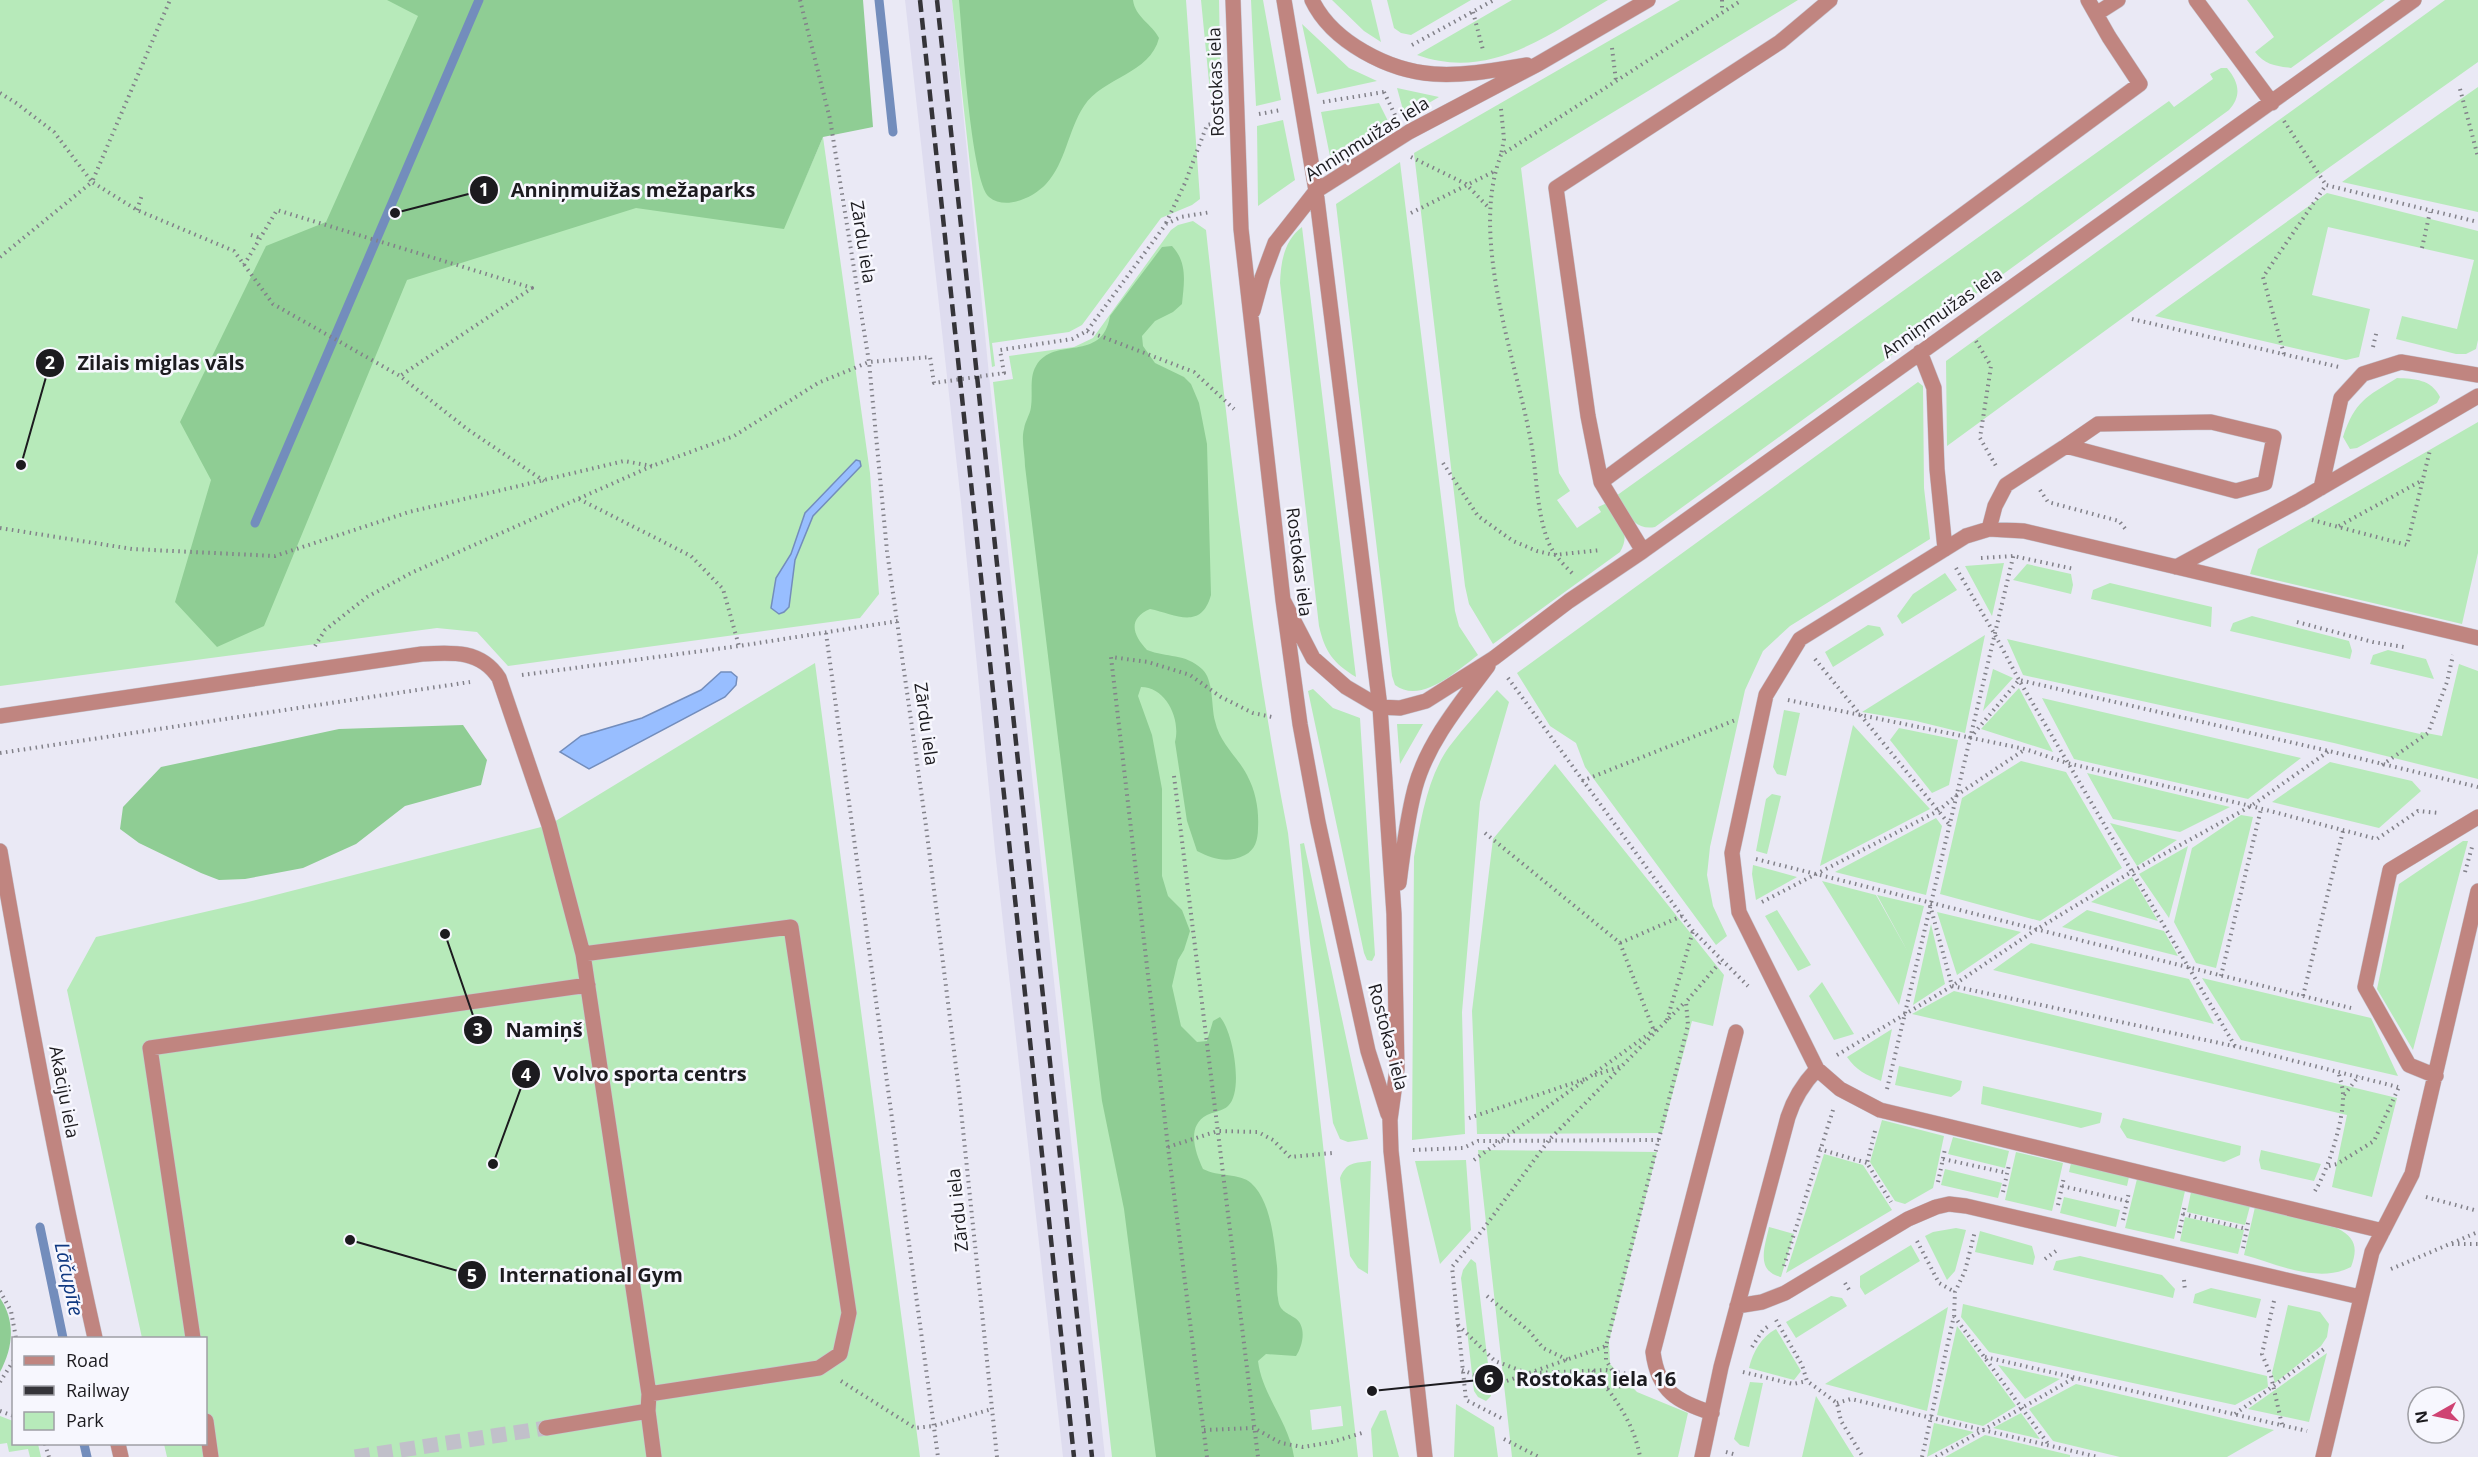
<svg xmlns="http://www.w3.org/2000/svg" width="2478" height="1457" viewBox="0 0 2478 1457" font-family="'Open Sans',sans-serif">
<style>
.built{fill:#dedcef}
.green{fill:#b7eaba;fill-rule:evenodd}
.forest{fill:#8fcd94}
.water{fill:#98beff;stroke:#738dbc;stroke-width:1.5}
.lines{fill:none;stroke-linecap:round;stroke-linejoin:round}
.stream{stroke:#738dbc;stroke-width:9}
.minor-tunnel{stroke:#c1c0ca;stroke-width:15;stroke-dasharray:15 8;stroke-linecap:butt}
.minor-casing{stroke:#c5c4ce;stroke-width:16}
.path{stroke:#828189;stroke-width:4;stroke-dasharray:1.5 4.5;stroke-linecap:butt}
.minor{stroke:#c08580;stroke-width:15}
.rail{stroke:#353439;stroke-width:4.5;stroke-dasharray:12 6;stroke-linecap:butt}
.labels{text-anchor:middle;stroke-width:5;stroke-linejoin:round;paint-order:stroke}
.street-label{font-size:18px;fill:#1c1b1f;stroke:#f7f7fe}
.water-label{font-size:20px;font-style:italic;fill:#0f3881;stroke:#f7f7fe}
.leader{fill:none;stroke:#1c1b1f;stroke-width:2}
.callout-dot{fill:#1c1b1f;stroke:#f7f7fe;stroke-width:2}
.mark-label{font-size:18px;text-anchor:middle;font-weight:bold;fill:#fff}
.callout-label{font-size:20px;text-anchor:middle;font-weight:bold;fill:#1c1b1f;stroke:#f7f7fe;stroke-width:5;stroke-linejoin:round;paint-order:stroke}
</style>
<rect width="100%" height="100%" fill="#eae9f5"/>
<path class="built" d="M905,0H952L989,375L1105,1457H1063L995,851L961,502Z"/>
<path class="green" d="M0,0H767L791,211L823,137L870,473L879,594L860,618L508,666L477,632L437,628L0,686Z
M952,0H1186L1200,199L1192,205L1161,218L1082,325L1069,332L992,343L995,366L992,367Z
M1201,0H1219L1221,106L1213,107L1210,92Z
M1251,0H1263L1281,100L1256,106Z
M1332,0H1371L1381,42L1364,31Z
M1387,0H1471L1411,35L1401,33L1394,28Z
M1512,0H1608C1548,35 1490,81 1417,55Z
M1680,0H1798L1521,168L1559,473L1570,491L1557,500L1577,528L1601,512L1598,507L1607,503C1618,520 1632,532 1620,552L1493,644L1469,604L1465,586L1414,153Z
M2247,0H2385L2291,68C2276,66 2265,65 2255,52L2274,37Z
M2445,0H2478V62L2327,169L1947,446L1946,361Z
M1302,24L1349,68L1377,81L1317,94Z
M2221,68H2227C2239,82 2242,96 2229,110L1655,527C1634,531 1626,512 1616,496L2169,101L2174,107L2213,79L2210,74Z
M2478,87V212L2342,182Z
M1397,88L1439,97L1405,117Z
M1379,103L1390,125L1331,161L1321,112Z
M1283,120L1295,180L1258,206L1257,126Z
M1400,162L1455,611L1459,626L1478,655C1458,670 1421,705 1395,685L1392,676L1336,204Z
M2327,193L2478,231V340L2476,349L2466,354H2456L2396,339L2402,316L2457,329L2474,260L2328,227L2312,295L2370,309L2359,357L2346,360L2155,316Z
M1193,221L1206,230C1228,432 1249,634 1288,833L1358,1457H1112L993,382L1013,379L1009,356L1074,347L1093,338L1171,230L1178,225ZM1341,1406L1343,1426L1312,1430L1310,1410Z
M1302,227L1356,677C1333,663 1325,652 1319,626L1280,283C1281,261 1284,241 1302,227Z
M2397,378C2415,379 2431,379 2440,397L2437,403L2357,448L2350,449L2343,437C2355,401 2366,397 2397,378Z
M1918,382L1923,386L1924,488L1930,539L1790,626L1763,651L1745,690L1710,847L1707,875L1713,906L1727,936L1716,945L1585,767L1576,743L1550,726L1517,673Z
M2478,422V553L2462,624L2250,574L2258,549Z
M2004,563L1992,616L1965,566Z
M2027,564L2071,574L2073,585L2071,594L2013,580Z
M1945,573L1957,590L1902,624L1897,616L1913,594Z
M2110,583L2212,607L2211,627L2091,599L2093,590Z
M2252,616L2349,641L2352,651L2350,659L2230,631L2233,623Z
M1868,625L1880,627L1884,635L1833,667L1825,652Z
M1985,635L1965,733L1916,721L1862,712Z
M2007,639L2420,734L2421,732L2442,736L2459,664L2478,671V779L2334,743L2023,675Z
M2388,650L2426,659L2434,679L2370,664L2373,655Z
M815,663L920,1457H167L164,1444H206V1338H142L67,990L96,937L248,902L549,825Z
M1993,669L2013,678L1983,711Z
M2019,688L2053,752L1981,729Z
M1313,689L1333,708L1360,718L1375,955L1372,961L1367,960L1364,953L1308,691Z
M1497,690L1509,702L1480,802L1462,1012L1465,1134L1412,1140L1414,857C1421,820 1427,778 1449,747C1464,727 1481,709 1497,690Z
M2042,698L2301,758L2248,799L2074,759Z
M1784,710L1800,713L1786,776L1777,774L1773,767Z
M1397,724H1423L1400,764Z
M1853,725L1930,809L1820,866Z
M1899,728L1958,740L1949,785L1932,793L1890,740Z
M2021,761L2066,772L2122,868L2040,921L1940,894L1962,798Z
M2330,762L2412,781L2421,791L2379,828L2272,802Z
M1555,764L1724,975L1713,1026L1692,1021L1662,1133L1477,1134L1472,1011L1493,839Z
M2087,773L2230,807L2180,832L2113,819Z
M1772,794L1781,796L1767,854L1756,851L1766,799Z
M2241,815L2253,817L2216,968L2196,963L2174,922L2192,848Z
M1936,818L1942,826L1926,895L1835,872Z
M2110,823L2177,840L2137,866Z
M2463,841H2468L2413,1050L2377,989L2399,884Z
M1304,843L1368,1139L1348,1142L1340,1139L1333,1123L1310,943L1300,844Z
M2188,846L2169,918L2139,874Z
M1753,865L1797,877L1756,900L1752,874Z
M2132,877L2158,921L2091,902Z
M1822,881L1876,895L1908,952L1877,895L1924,906L1899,1005Z
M1777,910L1811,965L1798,971L1765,916Z
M2087,910L2164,931L2178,956L2062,927Z
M1937,912L2021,932L1957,975Z
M1931,924L1945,984L1913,1005Z
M2031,943L2189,979L2214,1024L1993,970Z
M2202,978L2371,1018L2398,1076L2241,1040Z
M1822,982L1854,1034L1834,1040L1809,996Z
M1954,991L2397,1098L2372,1197L2332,1187L2347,1115L1912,1014Z
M1892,1029L1881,1081C1866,1075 1856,1070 1847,1057Z
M1899,1066L1962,1081L1960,1090L1951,1097L1895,1085Z
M1983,1086L2102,1113L2100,1123L2081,1128L1981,1104Z
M2123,1118L2241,1146L2240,1155L2224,1162L2127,1138L2120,1127Z
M1882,1120L1944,1136L1933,1188L1905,1204L1895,1201L1870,1162Z
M1953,1137L2009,1151L2005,1168L1948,1154Z
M1478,1150L1657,1152L1609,1341L1610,1364L1637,1392L1688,1413L1678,1457H1512Z
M2261,1150L2321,1164L2314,1181L2261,1169L2259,1160Z
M2016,1152L2063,1163L2052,1211L2005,1200Z
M1824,1154L1863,1165L1892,1210L1786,1273Z
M1466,1160L1471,1230L1440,1264L1415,1161Z
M1371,1161L1368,1273V1274L1358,1268L1350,1256L1340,1178C1346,1162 1355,1163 1371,1161Z
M2071,1163L2129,1177L2127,1186L2069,1172Z
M1945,1169L2002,1183L1998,1198L1941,1185Z
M2137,1179L2185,1191L2174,1239L2125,1228Z
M2191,1192L2250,1206L2245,1225L2187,1212Z
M2064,1197L2120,1210L2116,1227L2060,1213Z
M2255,1207L2337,1228C2356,1238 2358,1248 2351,1267C2318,1284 2277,1264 2244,1255Z
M2185,1217L2244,1230L2238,1254L2180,1241Z
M1769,1227L1794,1234L1781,1277C1755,1271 1765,1246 1769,1227Z
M1956,1228L1966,1230L1955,1271L1947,1280L1925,1236L1933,1232Z
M1980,1231L2032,1246L2035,1257L2033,1265L1975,1252Z
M1911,1245L1920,1261L1865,1295L1860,1287V1276Z
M2080,1256L2162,1275L2175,1289L2173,1298L2053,1270L2056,1261Z
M1471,1259L1476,1263L1490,1381L1491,1396L1486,1401L1478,1397L1474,1391L1461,1278L1463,1270Z
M2211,1288L2261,1299L2256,1318L2193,1303L2195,1294Z
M1831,1296L1842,1298L1847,1306L1796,1338L1786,1322Z
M1963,1304L2267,1376L2268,1387L2235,1405L1989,1352L1961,1317Z
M2288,1305L2320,1312L2329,1324L2327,1337L2321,1346L2275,1383L2272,1373Z
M1948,1307L1927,1411L1825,1384Z
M1957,1326L2016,1406L1983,1426L1937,1415Z
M1776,1329L1801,1371L1794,1380L1749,1368C1753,1352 1761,1337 1776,1329Z
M2327,1353L2309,1422L2248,1409Z
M1998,1365L2060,1379L2025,1399Z
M1750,1382L1763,1383L1749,1447L1740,1445L1734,1439Z
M2076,1384L2274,1430L2227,1457H2120L2053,1441L2029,1409Z
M1816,1396L1854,1457H1802Z
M1456,1404L1494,1427L1498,1457H1454Z
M1386,1410L1399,1457H1373L1371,1429L1380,1411Z
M2021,1413L2040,1439L1993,1428Z
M0,1416L13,1421L14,1444H38L41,1457H30L28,1449L9,1452L7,1443L0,1444Z
M1934,1423L1974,1432L1927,1457Z
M1985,1435L2070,1455V1457H1945Z"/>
<path class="forest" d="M387,0H863L873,127L823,137L784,229L636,208L407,280L264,626L217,647L175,602L211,480L180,422L266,246L326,222L418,16Z
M959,0H1133C1135,17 1152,24 1159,38C1150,74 1103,77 1084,106C1068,130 1066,162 1046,184C1034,197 1006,211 989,197C971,181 962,31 959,0Z
M1172,246C1188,263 1184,283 1182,304L1173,312L1155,321L1142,336L1143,346L1155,363L1184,377L1191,384L1199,403L1207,444L1211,595C1201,631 1175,614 1150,609C1127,619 1133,635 1147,650C1167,658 1185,653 1202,669C1214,680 1211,706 1215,721C1220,744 1237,756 1247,775C1256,792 1259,810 1258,828C1258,840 1255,850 1245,855C1227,864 1213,859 1197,851L1187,821L1175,742C1181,719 1166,687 1141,687L1138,696L1152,735L1162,789V876L1168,896L1182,910L1190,931L1184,950L1178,960L1172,986L1181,1026L1197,1042L1207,1041L1213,1021L1220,1017C1233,1031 1244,1092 1228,1106C1223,1111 1213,1112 1207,1115C1186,1126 1195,1152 1203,1169C1218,1177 1240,1173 1251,1183C1271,1201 1274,1240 1277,1266C1278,1277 1276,1288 1278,1298C1279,1311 1286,1312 1295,1318C1307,1326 1303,1346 1296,1356L1266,1354L1258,1361C1262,1395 1289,1422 1294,1457H1156L1124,1209L1102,1101L1025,466C1025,454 1021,440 1024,429C1025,421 1030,415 1031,407C1033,394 1029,377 1036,366C1054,335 1102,364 1110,316L1162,247Z
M463,725L487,760L481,785L405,806L356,844L303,868L245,879L219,880L201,873L139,843L120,829L123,807L161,767L339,729Z
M0,1298C16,1322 13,1348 0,1372Z"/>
<path class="water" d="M856,460L860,461L861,466L813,516L795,560L789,607L784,612L779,614L771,608L776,578L791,554L805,513Z
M721,672H731L737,677L736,685L725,697L589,769L560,752L581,736L642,718L701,690Z"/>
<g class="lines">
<path class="stream" d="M879,0L893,132
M255,523L479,0
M40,1227L63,1338
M84,1444L87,1457"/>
<path class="minor-tunnel" d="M355,1457L546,1428"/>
<g class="minor-casing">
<path id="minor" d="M1233,0L1241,229L1283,600L1300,724L1318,822L1368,1051L1388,1114
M1284,0L1316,191L1380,707L1394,914L1397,1069L1390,1120L1391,1151L1425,1457
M1312,0C1332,42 1389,71 1434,74C1465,76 1496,70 1527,65
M2196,0L2272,103
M2096,14L2118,0
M1253,311L1262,278L1275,243L1316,191L1409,132L1538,64L1648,0
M1920,352L1934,388L1937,469L1945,549
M1601,482L2140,84L2109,37L2088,0
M2321,488L2341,398L2363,374L2401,362L2478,375
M1989,529L1995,506L2006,485L2066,446L2236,491L2265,483L2274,437L2211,422L2098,424L2066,446
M1643,551L1601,482L1588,416L1556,188L1780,42L1830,0
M2176,567L2300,500L2478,396
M1283,600L1313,658L1346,687L1380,707L1400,708L1426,701L1494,658L1569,601L1643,551L2414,0
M0,716L422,654C453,652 481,650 499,678L549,825L583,954L649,1394L648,1411L546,1428
M0,851C28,1014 59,1177 95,1338
M1399,883C1403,851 1407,819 1415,788C1427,743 1461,702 1488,666
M583,954L791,927L849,1313L840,1354L819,1368L649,1394
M2436,1076L2409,1065L2365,987L2390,870L2478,817
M2383,1231L1880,1110L1840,1089L1817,1069L1739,912L1732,853L1766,695L1800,639L1966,536L1989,529L2024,531L2478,638
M1737,1306L1762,1302L1785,1293L1908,1219L1936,1207L1949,1204L1966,1206L2360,1297
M193,1338L150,1048L588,985
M648,1411L654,1457
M1712,1413C1678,1402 1658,1392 1653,1352L1736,1032
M206,1421L211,1457
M118,1444L121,1457
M1702,1457L1721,1367L1788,1117C1794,1098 1803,1084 1817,1069
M2323,1457L2372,1252L2412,1174L2478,891"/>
</g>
<path class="path" d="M800,0L830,119L869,362L887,551L926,826L959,1091L997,1457
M1722,0V12
M1473,12L1483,50
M1412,45L1494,0
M1612,48L1616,81
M2460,89L2478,157
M1384,92L1395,115
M0,93L16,103L54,132L92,182L170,0
M1323,102L1384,92
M1501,109L1504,139L1501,155
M1259,114L1281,110
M2284,121L2326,185
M1411,157L1466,184L1489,208
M137,210L142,195
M1411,213L1495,171
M1166,223L1185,183L1207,125L1215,123
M251,235L260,238
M2422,248L2430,212
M0,257L92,182L137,210L234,251L273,304L400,376L467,429L544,481
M244,265L277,210L532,288L400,376
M2132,319L2339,367
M1087,331L1194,372L1234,409
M1976,341L1991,366L1980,438L1996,466
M2373,347L2377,330
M2284,354L2263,277L2326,185L2478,222
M1443,463L1478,516L1513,541L1537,551L1554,555L1601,550
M2040,490L2048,502L2119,521L2127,531
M579,499L691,556L723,589L739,646
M2312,520L2407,545L2430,450
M2339,526L2421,481
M0,528L132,549L275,556L409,512L624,461L652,466
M1981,558L2013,556L2074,569
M1956,568L1994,633L2019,680L2235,1046
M1572,573C1562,563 1553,554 1548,541C1536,510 1537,474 1531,442C1516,359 1469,237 1501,155L1742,0
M2297,622L2373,642L2404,647
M826,633L938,1457
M315,646L325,630L367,597L411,573L652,466L734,436L818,383L869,362L930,357L934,383L1004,373L1000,350L1072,339L1087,331L1166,224L1181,217L1211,212
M1815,659L1949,824
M522,675L739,646L898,621
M1508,678L1693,931L1748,986
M1788,700L2025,749L2067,763L2251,806L2377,839L2418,811L2439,813
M1970,738L2019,680L2329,751L2478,787
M0,753L470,682
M2382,765L2428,733L2447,682L2453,655
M1174,776L1258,1457
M1582,781L1738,719
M1485,833L1620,943L1654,1031
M1756,859L2351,1008
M2465,872L2472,847
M1762,902L1938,811L1957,795L2024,750
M1930,905L1952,986L2243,1048L2398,1087
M1620,943L1682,916
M2221,976L2261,809
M2303,996L2343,831
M1667,1020L1693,931
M1837,1055L1952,986L2037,929L2133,871L2251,806L2329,751
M1595,1075L1622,1066
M1887,1089L2014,553
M2344,1095L2359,1076
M1469,1118L1585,1079
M1875,1131L1867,1163L1891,1202
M1168,1147L1218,1131L1258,1132L1273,1140L1290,1157L1332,1153
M1819,1149L1867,1163
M1413,1150L1463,1148L1478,1141L1660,1140
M1943,1159L2007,1173
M1474,1160L1657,1028
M2329,1166L2337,1164L2374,1141L2399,1087
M1938,1182L1945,1149
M2062,1186L2127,1201
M2315,1191C2328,1170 2344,1120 2343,1095C2343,1087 2340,1079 2338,1071
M2003,1192L2009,1165
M2426,1197L2478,1211
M2058,1205L2064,1177
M2183,1214L2247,1229
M2123,1220L2129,1192
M2179,1233L2185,1205
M1917,1241L1939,1283L1955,1292
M2452,1244H2478
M2243,1248L2248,1223
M2045,1259L2056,1251
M1784,1266L1833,1110
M2391,1269L2478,1232
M2184,1280L2185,1291
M1845,1283L1851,1293
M0,1291L11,1311L16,1338
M1487,1296L1529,1331L1543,1348L1568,1360
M2274,1301L2262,1354L2271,1376L2282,1425
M1954,1316L2049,1445
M1776,1320L1802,1365L1807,1381L1837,1403L1841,1421L1863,1457
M1458,1325L1495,1361L1527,1373
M1606,1346V1360L1612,1370
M1752,1347L1763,1330L1770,1325
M1985,1357L2307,1431
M1462,1370L1498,1384L1606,1346L1688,1025L1686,1002L1722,960
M1593,1370C1614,1397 1634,1422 1640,1457
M1743,1372L1793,1384L1807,1381
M1534,1373L1606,1370L1634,1375
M841,1381L915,1428L933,1426L992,1409
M0,1382L14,1360
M1607,1388L1639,1384
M1837,1403L1851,1399L2098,1457
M0,1411L14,1416
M2235,1414L2324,1349
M1501,1418L1466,1400L1452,1267L1481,1232L1549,1140L1685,1002
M1204,1430L1254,1428L1281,1443L1303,1447L1332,1442L1362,1433
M1504,1439L1539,1457
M45,1444L49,1457
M1726,1452L1737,1455
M1207,1457L1168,1147L1111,657L1148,662L1190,675L1221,697L1253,713L1272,717
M1922,1457L1954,1316L1955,1292L1965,1271L1975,1231
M1936,1457L2074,1378"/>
<use href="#minor" class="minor"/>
<path class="rail" d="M920,0L1074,1457
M937,0L1092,1457"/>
</g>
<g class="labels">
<g class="street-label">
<text transform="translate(1216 82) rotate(-92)" y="6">Rostokas iela</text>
<text transform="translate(1367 139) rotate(-32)" y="6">Anniņmuižas iela</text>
<text transform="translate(863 242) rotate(81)" y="6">Zārdu iela</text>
<text transform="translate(1942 313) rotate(-35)" y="6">Anniņmuižas iela</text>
<text transform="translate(1299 562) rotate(83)" y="6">Rostokas iela</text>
<text transform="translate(926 724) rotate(82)" y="6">Zārdu iela</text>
<text transform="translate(1388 1037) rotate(75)" y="6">Rostokas iela</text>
<text transform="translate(64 1092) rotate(79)" y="6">Akāciju iela</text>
<text transform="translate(958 1210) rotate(-96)" y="6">Zārdu iela</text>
</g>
<g class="water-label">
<text transform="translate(69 1279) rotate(78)" y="7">Lāčupīte</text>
</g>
</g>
<path class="leader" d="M395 213L484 190M21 465L50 363M445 934L478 1030M493 1164L526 1074M350 1240L472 1275M1372 1391L1489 1379"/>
<g class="callout-dot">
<circle cx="395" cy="213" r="6"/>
<circle cx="21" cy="465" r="6"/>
<circle cx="445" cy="934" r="6"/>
<circle cx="493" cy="1164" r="6"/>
<circle cx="350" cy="1240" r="6"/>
<circle cx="1372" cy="1391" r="6"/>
<circle cx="484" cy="190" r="15"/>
<circle cx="50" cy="363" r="15"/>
<circle cx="478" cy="1030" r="15"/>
<circle cx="526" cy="1074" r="15"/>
<circle cx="472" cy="1275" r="15"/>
<circle cx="1489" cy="1379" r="15"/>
</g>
<g class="mark-label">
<text x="484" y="196">1</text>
<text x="50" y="369">2</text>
<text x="478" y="1036">3</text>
<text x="526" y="1081">4</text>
<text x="472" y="1282">5</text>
<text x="1489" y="1385">6</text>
</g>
<g class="callout-label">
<text x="633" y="197">Anniņmuižas mežaparks</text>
<text x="161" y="370">Zilais miglas vāls</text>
<text x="544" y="1037">Namiņš</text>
<text x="650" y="1081">Volvo sporta centrs</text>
<text x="591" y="1282">International Gym</text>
<text x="1596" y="1386">Rostokas iela 16</text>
</g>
<rect x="12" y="1337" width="195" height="108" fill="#f7f7fe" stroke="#9f9fa5" stroke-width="1.5"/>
<rect x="24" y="1356" width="30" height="9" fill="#c08580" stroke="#9f9fa5" stroke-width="1.5"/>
<text x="66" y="1367" font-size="18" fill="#1c1b1f">Road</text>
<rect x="24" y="1386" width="30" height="9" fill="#353439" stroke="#9f9fa5" stroke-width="1.5"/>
<text x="66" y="1397" font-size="18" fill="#1c1b1f">Railway</text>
<rect x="24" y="1412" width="30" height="18" fill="#b7eaba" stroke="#9f9fa5" stroke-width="1.5"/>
<text x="66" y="1427" font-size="18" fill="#1c1b1f">Park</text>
<g transform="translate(2436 1415) rotate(261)"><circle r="28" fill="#f7f7fe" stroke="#9f9fa5" stroke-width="1.5"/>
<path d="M0-4.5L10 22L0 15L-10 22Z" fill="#cf4373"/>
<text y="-9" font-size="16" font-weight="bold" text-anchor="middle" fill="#1c1b1f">N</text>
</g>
</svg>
